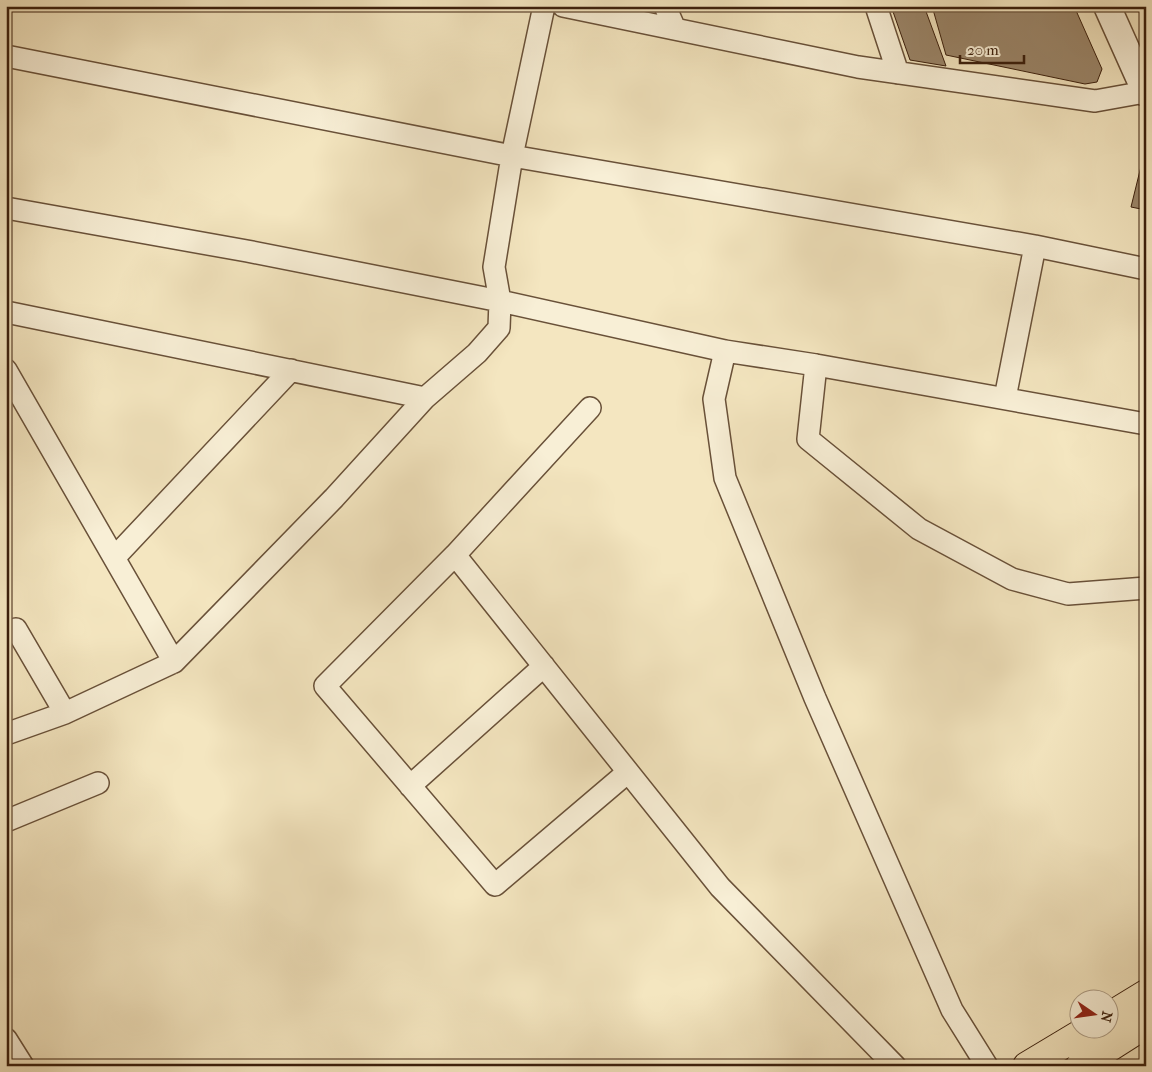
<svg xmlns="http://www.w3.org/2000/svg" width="1152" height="1072" viewBox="0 0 1152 1072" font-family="'IM FELL French Canon',serif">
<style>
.building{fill:#9b866a;stroke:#3b1f0c}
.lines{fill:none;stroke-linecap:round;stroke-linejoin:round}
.minor-casing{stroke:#695139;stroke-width:24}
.tertiary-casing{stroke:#695139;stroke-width:29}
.trunk-casing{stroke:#3b1f0c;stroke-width:30}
.minor{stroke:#f8efd6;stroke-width:21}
.tertiary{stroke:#f8efd6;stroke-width:26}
.trunk{stroke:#f4e6c0;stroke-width:28}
</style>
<rect width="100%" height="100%" fill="#f4e6c0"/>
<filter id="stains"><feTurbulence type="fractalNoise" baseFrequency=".004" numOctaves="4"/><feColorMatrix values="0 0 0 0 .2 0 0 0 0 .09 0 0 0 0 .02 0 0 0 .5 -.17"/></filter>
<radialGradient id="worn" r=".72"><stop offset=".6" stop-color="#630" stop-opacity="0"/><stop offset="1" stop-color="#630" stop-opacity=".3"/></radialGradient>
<path class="building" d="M891,6H924L946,66L910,60Z
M932,6H1074L1102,69L1097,82L1085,84L946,55Z
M1146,146V210L1131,207Z"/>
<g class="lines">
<g class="minor-casing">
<path id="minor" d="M563,6L858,67L1095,101L1145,92
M665,6L675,29
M876,6L898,73
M6,56L512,156L1035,246L1146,269
M6,208L247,251L500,301L725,351L816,365L1146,424
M6,312L425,398
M725,351L714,399L725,478L815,698L952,1010L987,1066
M816,365L808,439L919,529L1012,579L1068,594L1146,588
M6,370L174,662
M1005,398L1035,246
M590,408L455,555L325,686L495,885L628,772
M455,555L720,887L895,1066
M115,557L291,370
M16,629L65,713
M6,734L65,713L174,662L334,498L425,398L477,353L499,328L500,301L494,267L512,156L544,6
M410,786L544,666
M6,821L98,783
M6,1039L23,1066"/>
</g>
<g class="tertiary-casing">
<path id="tertiary" d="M1107,6L1146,93"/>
</g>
<g class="trunk-casing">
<path id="trunk" d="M1110,1016L1146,994
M1027,1066L1087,1030
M1080,1066L1146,1024"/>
</g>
<use href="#minor" class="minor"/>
<use href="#tertiary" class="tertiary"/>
<use href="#trunk" class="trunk"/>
</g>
<rect width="1152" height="1072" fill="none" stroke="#f4e6c0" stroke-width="25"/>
<rect x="8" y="8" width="1137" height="1057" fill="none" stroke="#3b1f0c" stroke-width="2.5"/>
<rect x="12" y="12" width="1127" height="1047" fill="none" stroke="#3b1f0c"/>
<g transform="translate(1094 1014) rotate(103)"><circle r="24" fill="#f8efd6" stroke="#ac9c85"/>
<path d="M0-4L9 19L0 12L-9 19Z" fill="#8f2418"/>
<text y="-8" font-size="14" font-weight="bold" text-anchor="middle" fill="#3b1f0c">N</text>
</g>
<path d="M960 55v8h64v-8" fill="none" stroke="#3b1f0c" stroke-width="2.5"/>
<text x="967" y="55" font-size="15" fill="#3b1f0c" stroke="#f8efd6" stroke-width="4" paint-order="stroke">20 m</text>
<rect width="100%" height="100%" filter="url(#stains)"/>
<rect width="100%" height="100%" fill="url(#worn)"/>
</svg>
